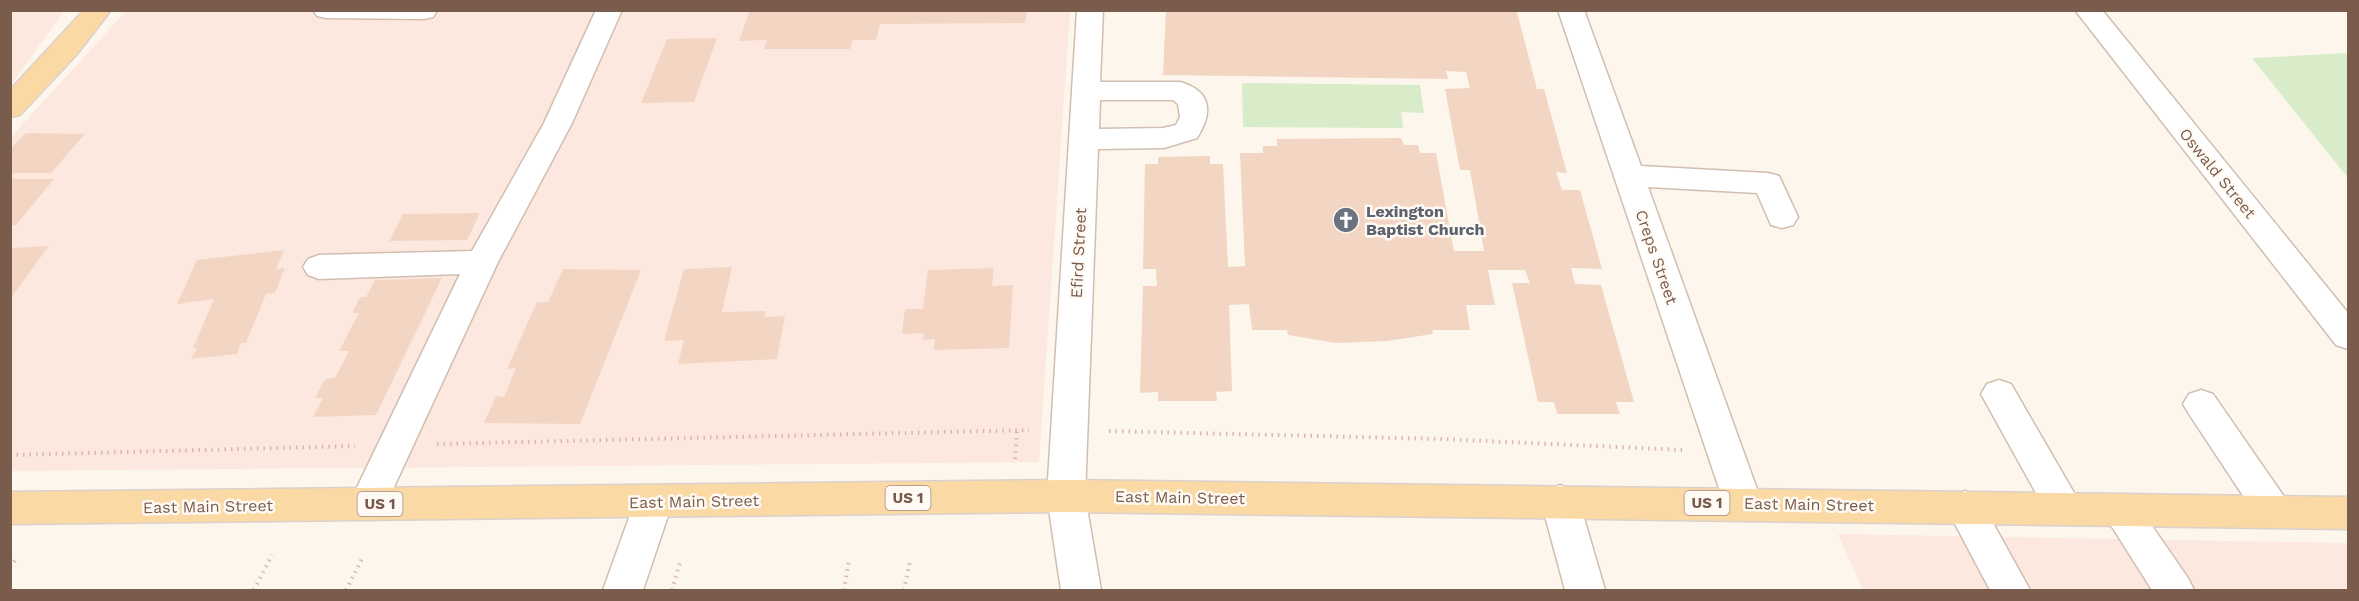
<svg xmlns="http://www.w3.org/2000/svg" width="2359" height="601" viewBox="0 0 2359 601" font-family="'Work Sans',sans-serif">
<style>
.commercial{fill:#fde8e0}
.green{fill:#d8ecc9}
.building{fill:#f3d5c3}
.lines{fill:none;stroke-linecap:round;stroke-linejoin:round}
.minor-casing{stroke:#d1beb0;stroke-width:3}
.major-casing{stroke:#dad1cd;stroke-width:3}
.path{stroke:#d9b8a5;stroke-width:4;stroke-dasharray:1.5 5;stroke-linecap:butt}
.minor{fill:#fff;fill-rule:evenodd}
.major{fill:#fbd9a5;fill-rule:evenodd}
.labels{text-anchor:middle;stroke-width:5;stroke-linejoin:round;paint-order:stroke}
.shield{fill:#fffaf3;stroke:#a28b7f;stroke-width:1.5}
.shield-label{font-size:15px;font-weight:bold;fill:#7a5c4d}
.street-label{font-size:16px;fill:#7a5c4d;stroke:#fffaf3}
.worship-label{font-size:16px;font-weight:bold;fill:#5b616d;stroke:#fffaf3;text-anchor:start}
</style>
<rect width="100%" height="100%" fill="#fdf6ec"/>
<path class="commercial" d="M11,10L64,11L11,85L10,11Z
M126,11H1070L1039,462L11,471L10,138Z
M1838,534L2348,543V590H1863Z"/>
<path class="green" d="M2348,53V178L2252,58Z
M1242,83L1420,85L1424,113L1401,112L1403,128L1243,127Z"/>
<path class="building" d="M750,10H1027L1025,23L880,24L876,40H853L850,49H764L767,40L739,41Z
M1166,10L1517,12L1537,89H1544L1567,173L1556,172L1562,190H1580L1602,269L1571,268L1575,284L1601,285L1634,402H1616L1620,414H1557L1554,402H1538L1512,283H1530L1525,270H1488L1495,305H1466L1470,330H1432L1433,334L1387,341L1336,343L1288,335L1287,330H1252L1249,304L1229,305L1232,391L1216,392L1217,401H1158V392L1140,393L1143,286H1157L1156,269H1143L1145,164H1158V157L1210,156V164H1223L1228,267L1245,266L1240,153H1263V146H1277V139L1401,138L1404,145H1418L1420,153H1436L1454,251H1484L1470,170H1460L1445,89L1470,88L1466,72L1446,71L1448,79L1163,75Z
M717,38L694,102L641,103L667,39Z
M26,133L85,134L51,173H10V149Z
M10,179H54L16,225H10Z
M480,213L467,240L389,241L403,214Z
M49,246L10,299V248Z
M284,250L276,269L285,268L275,293L266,294L246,343H241L237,354L191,359L197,348H193L214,299L177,304L197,260Z
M732,267L722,312L766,311L764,317L785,316L777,359L678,364L684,340L664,341L684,269Z
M994,268L992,286L1013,285L1009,348L934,350L935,339L923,340L924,333L902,334L905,309H923L928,270Z
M563,269L641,270L580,424L484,423L496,396L504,397L516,368L507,369L537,302H548Z
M442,278L376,415L313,417L323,398H315L325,379L335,378L349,351H339L359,313H352L360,297H366L375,280Z"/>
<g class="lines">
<g class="minor-casing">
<path id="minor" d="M313,10H437V11L433,17L424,19L326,18L317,16Z
M596,10H622L572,123L498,262L381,515L368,520L355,515L349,504L460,274L319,279L308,275L303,267L308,259L319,255L472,251L544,123Z
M1077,10H1103L1100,82H1180C1212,91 1213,113 1197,138L1164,148L1098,149L1085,496L1101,590H1061L1047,496ZM1100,100H1173L1178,104L1180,117L1176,125L1163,128L1099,129Z
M1558,10H1584L1641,166L1768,173L1779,176L1798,217L1793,225L1782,228L1771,225L1757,193L1648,187L1762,503L1756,514L1743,519L1730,514L1724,503Z
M2075,10H2102L2348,313V349L2336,345Z
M1999,380L2011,384L2077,498L2083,509L2077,520L2064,525L2051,520L1981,394L1987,384Z
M2201,390L2213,394L2287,501L2293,512L2287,523L2274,528L2261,523L2189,414L2183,404L2189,394Z
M654,485L667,490L673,501L643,590H603L635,501L641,490Z
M1560,485L1573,490L1579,501L1605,590H1565L1541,501L1547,490Z
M1965,491L1978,496L2030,590H1990L1946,507L1952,496Z
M2121,495L2134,500L2188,578L2194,590H2152L2102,511L2108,500Z"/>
</g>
<g class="major-casing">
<path id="major" d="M84,10H111L77,54L20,115L10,117V90Z
M1066,480L2348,497V529L1066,512L10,524V492Z"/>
</g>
<path class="path" d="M1109,431L1441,439L1683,450
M437,444L1029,430
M10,455L355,446
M1015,459L1017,431
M10,567L17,558
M254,590L272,555
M346,590L363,557
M672,590L681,559
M844,590L849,560
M904,590L910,561"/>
<use href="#minor" class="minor"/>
<use href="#major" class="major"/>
</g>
<defs>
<g id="church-disc" transform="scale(1.35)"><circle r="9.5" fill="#6b7280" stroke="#fffaf3"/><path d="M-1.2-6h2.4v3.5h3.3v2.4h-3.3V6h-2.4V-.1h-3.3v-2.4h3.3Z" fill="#fff"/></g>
</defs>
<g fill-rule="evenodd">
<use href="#church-disc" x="1346" y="220"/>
</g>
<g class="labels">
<g class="shield">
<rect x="885.5" y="486" width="45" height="24" rx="4.5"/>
<rect x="1684.5" y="491" width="45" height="24" rx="4.5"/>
<rect x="357.5" y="492" width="45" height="24" rx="4.5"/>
</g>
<g class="shield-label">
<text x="908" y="503">US 1</text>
<text x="1707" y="508">US 1</text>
<text x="380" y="509">US 1</text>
</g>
<g class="street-label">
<text transform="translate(2218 173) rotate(51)" y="6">Oswald Street</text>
<text transform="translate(1078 253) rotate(-87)" y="6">Efird Street</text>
<text transform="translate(1657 257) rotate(71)" y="6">Creps Street</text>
<text transform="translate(1180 497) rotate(1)" y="6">East Main Street</text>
<text transform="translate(694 501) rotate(-1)" y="6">East Main Street</text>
<text transform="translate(1809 504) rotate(1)" y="6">East Main Street</text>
<text transform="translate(208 506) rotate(-1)" y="6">East Main Street</text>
</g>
<g class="worship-label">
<text x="1366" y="217">Lexington<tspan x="1366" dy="18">Baptist Church</tspan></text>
</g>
</g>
<rect width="2359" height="601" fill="none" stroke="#7a5c4d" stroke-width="24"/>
</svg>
